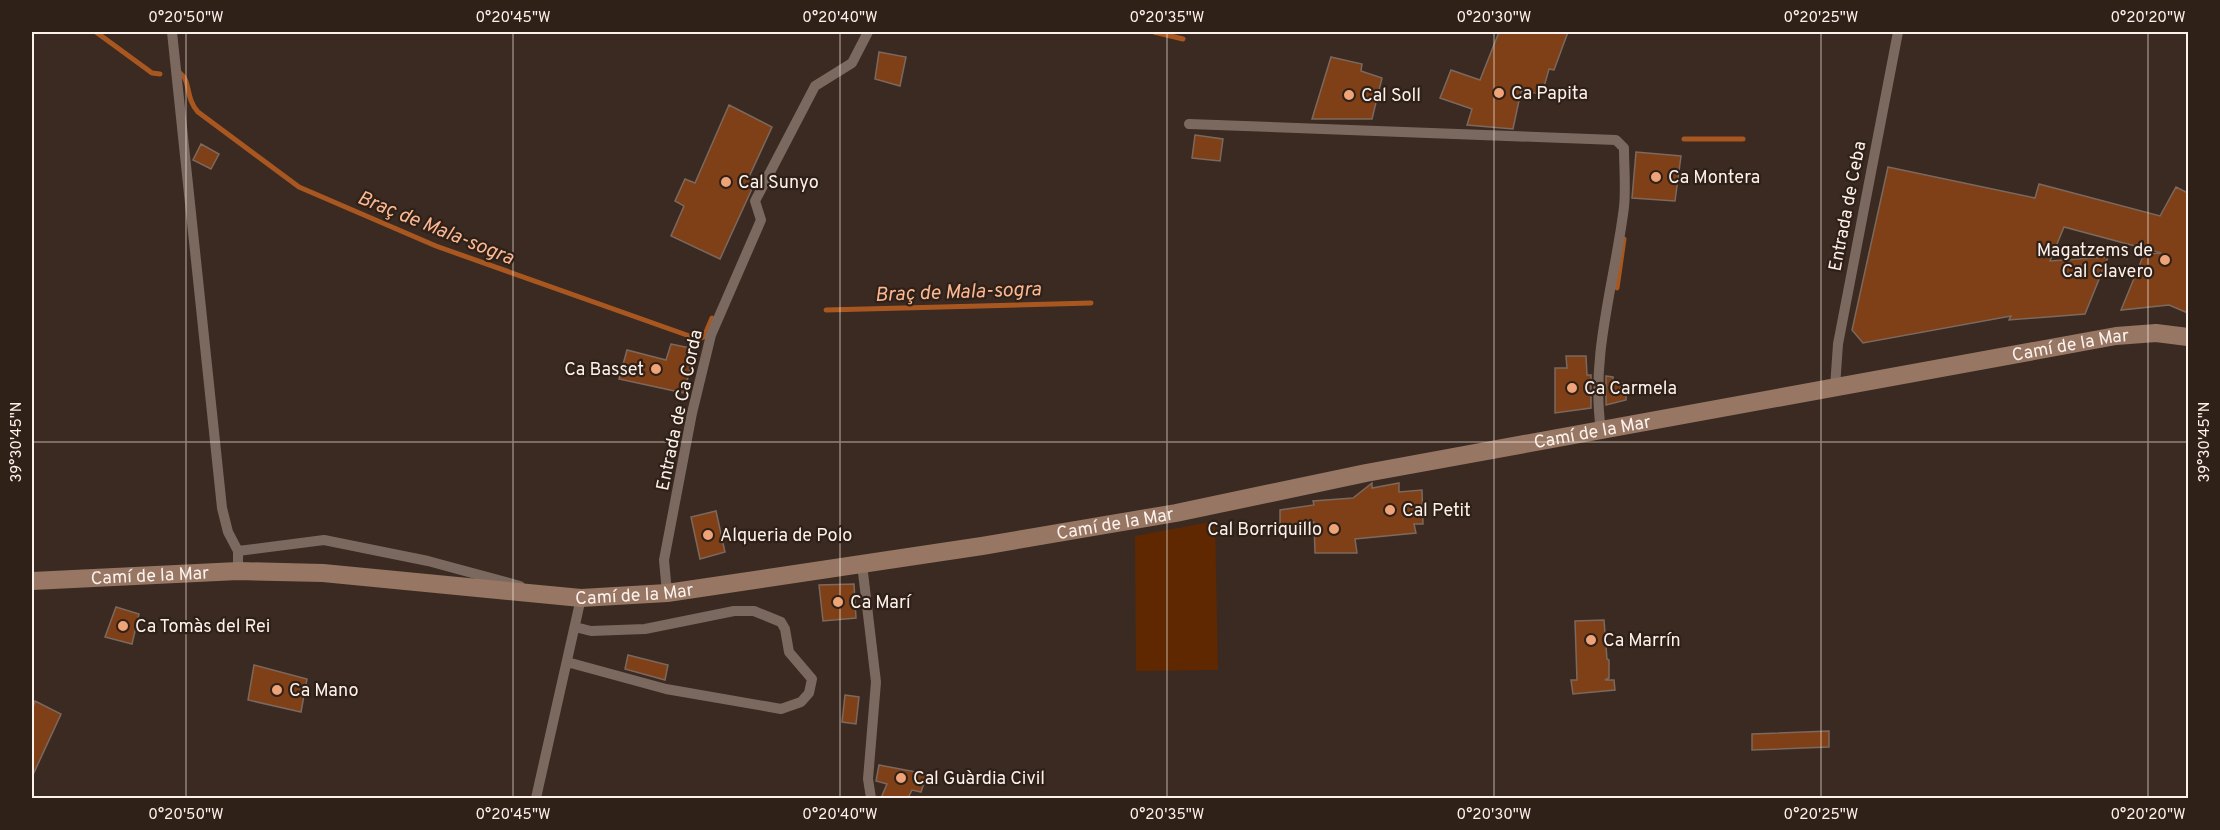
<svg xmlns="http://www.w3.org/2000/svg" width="2220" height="830" viewBox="0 0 2220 830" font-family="Overpass,sans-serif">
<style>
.green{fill:#602800}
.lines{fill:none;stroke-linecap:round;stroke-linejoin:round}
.stream{stroke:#a95720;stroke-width:5}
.building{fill:#7f4017;stroke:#7b685e;stroke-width:1.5}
.service{stroke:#7b695f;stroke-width:10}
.secondary{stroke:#977664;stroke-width:18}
.ticks{fill:none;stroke:#fcf1eb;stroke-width:1.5;stroke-opacity:0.45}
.poi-dot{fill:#efa378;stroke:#2f2018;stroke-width:2}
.labels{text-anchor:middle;stroke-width:4.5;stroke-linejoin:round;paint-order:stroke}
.poi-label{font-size:18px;fill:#fcf1eb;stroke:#2f2018;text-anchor:start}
.street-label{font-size:18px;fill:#fcf1eb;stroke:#2f2018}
.water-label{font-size:20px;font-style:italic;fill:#fcb892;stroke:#2f2018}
.neatline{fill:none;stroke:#fcf1eb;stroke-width:2}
.ticks-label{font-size:15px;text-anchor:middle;fill:#fcf1eb}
</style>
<rect width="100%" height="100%" fill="#3a2a21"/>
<path class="green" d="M1215,521L1218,670L1136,671L1135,536Z"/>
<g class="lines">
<path class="stream" d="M96,32L152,73L160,74
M1154,32L1183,39
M180,73C191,81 185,98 198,112L299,187L436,246L698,339L704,337L712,318
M1684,139H1743
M1617,288L1624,239
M826,310L1091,303"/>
</g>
<path class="building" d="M1499,32H1568L1554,70L1549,69L1542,94L1521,91L1513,129L1467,125L1472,109L1440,98L1451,70L1480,80Z
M879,52L906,57L900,86L875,79Z
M1331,57L1362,64L1361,71L1382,78L1372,119H1312Z
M729,105L772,127L749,177L756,180L720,259L671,236L684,206L675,201L685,179L695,183Z
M1195,135L1223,139L1220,161L1192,158Z
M201,144L219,154L211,169L193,160Z
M1636,152L1681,156L1675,201L1632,198Z
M1888,167L2035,198L2039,184L2160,216L2176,187L2188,193V313L2169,305L2121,310L2144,254L2161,253L2064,227L2050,261L2108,257L2085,314L2009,320L2011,316L1863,343L1852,330Z
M671,344L695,349L684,393L619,379L627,350L666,360Z
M1566,356H1586L1587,375H1591V408L1555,413V368H1567Z
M1606,376L1613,377V383H1626V400L1606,405Z
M1372,483V488L1399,483V492L1422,490L1423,524H1414L1416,533L1355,539L1357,553H1315L1314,522L1280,525V510L1314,505L1313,501L1353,498Z
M716,511L725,552L700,559L691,517Z
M854,584L856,618L823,621L819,585Z
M116,607L139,614L132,644L105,637Z
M1604,620L1607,659L1609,660V678L1605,680H1614L1615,690L1573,694L1571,680H1577L1575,621Z
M628,655L668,665L665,680L625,669Z
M254,665L307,679L301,712L248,700Z
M845,695L859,697L856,724L842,722Z
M35,701L61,714L32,777V711Z
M1829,731V747L1752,750V734Z
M879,765L927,774L921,792L912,790L908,798H881L887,784L876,781Z"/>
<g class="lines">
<path class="service" d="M172,32L222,508L228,532L238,551V571
M1189,124L1616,140L1624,148C1624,167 1626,188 1624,207C1615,281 1590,356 1601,430
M1835,387L1838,344L1898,32
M238,551L324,540L428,561L520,586
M862,564L876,682L868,779L871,798
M667,593L664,560L692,413L711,335L761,220L755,201L815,86L852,63L868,32
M567,662L666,689L781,709L801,702L809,693L812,679L789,652L785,629L781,622L754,611H734L645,629L591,631L575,627
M536,798L581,598"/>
<path class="secondary" id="s1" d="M32,581L238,571L323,573L581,598L667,593L982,546L1176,513L1366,473L2116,336L2156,333L2188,337"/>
</g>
<path class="ticks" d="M186,32V798M513,32V798M840,32V798M1167,32V798M1494,32V798M1821,32V798M2148,32V798M32,442H2188"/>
<g class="poi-dot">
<circle cx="1499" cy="93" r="6"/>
<circle cx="1349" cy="95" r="6"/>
<circle cx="1656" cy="177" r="6"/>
<circle cx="726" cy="182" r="6"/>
<circle cx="2165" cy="260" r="6"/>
<circle cx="656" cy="369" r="6"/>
<circle cx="1572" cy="388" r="6"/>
<circle cx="1390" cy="510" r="6"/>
<circle cx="1334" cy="529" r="6"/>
<circle cx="708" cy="535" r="6"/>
<circle cx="838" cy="602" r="6"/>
<circle cx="123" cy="626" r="6"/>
<circle cx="1591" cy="640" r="6"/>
<circle cx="277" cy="690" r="6"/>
<circle cx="901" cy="778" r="6"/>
</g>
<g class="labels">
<g class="poi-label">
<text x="1511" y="99">Ca Papita</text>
<text x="1361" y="101">Cal Soll</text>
<text x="1668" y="183">Ca Montera</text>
<text x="738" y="188">Cal Sunyo</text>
<text x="2153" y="256" text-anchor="end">Magatzems de<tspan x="2153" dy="21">Cal Clavero</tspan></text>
<text x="644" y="375" text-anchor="end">Ca Basset</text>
<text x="1584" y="394">Ca Carmela</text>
<text x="1402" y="516">Cal Petit</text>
<text x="1322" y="535" text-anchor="end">Cal Borriquillo</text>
<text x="720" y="541">Alqueria de Polo</text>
<text x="850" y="608">Ca Marí</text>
<text x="135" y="632">Ca Tomàs del Rei</text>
<text x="1603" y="646">Ca Marrín</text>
<text x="289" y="696">Ca Mano</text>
<text x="913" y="784">Cal Guàrdia Civil</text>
</g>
<g class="street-label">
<text transform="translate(1847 206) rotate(-79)" y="6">Entrada de Ceba</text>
<text dy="6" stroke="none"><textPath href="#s1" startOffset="2062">Camí de la Mar</textPath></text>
<text transform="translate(679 410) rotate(-78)" y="6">Entrada de Ca Corda</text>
<text dy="6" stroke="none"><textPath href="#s1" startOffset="1576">Camí de la Mar</textPath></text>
<text dy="6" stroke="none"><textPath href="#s1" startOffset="1090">Camí de la Mar</textPath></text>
<text dy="6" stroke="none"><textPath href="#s1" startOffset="118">Camí de la Mar</textPath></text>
<text dy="6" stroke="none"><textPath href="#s1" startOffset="604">Camí de la Mar</textPath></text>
</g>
<g class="water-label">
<text transform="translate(436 227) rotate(22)" y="7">Braç de Mala-sogra</text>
<text transform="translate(958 291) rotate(-2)" y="7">Braç de Mala-sogra</text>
</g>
</g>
<rect width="2220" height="830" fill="none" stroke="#2f2018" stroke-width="66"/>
<rect x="33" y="33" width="2154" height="764" class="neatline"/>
<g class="ticks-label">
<text x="186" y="22">0°20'50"W</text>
<text x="513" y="22">0°20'45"W</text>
<text x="840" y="22">0°20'40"W</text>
<text x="1167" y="22">0°20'35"W</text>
<text x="1494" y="22">0°20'30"W</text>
<text x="1821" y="22">0°20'25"W</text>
<text x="2148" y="22">0°20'20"W</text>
<text transform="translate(16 442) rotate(-90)" y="5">39°30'45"N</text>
<text transform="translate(2204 442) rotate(-90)" y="5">39°30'45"N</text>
<text x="186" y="819">0°20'50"W</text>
<text x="513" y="819">0°20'45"W</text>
<text x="840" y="819">0°20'40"W</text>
<text x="1167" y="819">0°20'35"W</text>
<text x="1494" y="819">0°20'30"W</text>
<text x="1821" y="819">0°20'25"W</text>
<text x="2148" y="819">0°20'20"W</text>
</g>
</svg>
